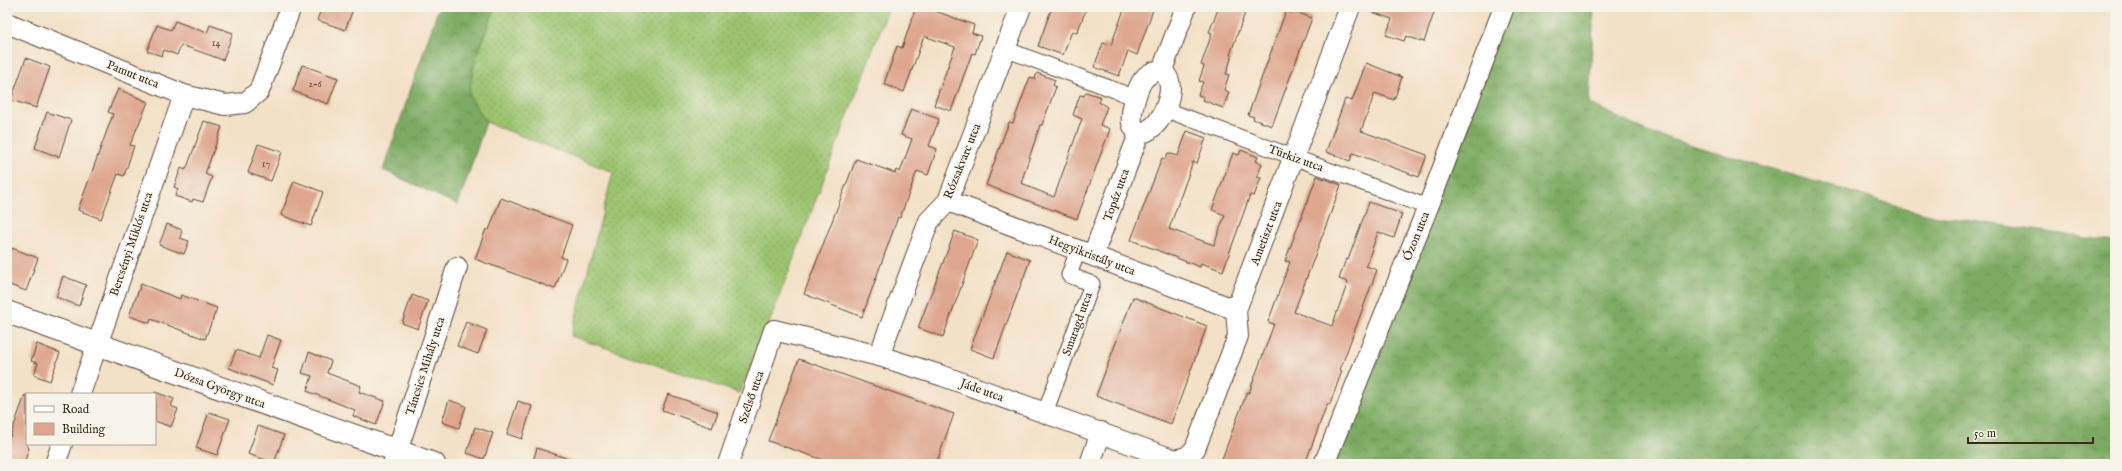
<svg xmlns="http://www.w3.org/2000/svg" width="2122" height="471" viewBox="0 0 2122 471" font-family="'IM FELL English',serif">
<style>
.grass{fill:url(#grass-dots);stroke:#6b7747}
.forest{fill:url(#forest-crowns);stroke:#5c6a40}
.building{fill:#dea68e}
.lines{fill:none;stroke-linecap:round;stroke-linejoin:round}
.pedestrian-casing{stroke:#574537;stroke-width:17}
.minor-casing{stroke:#574537;stroke-width:22}
.tertiary-casing{stroke:#574537;stroke-width:24}
.pedestrian{stroke:#fff;stroke-width:15}
.minor{stroke:#fff;stroke-width:20}
.tertiary{stroke:#fff;stroke-width:22}
.labels{text-anchor:middle;stroke-width:3;stroke-linejoin:round;paint-order:stroke}
.number-label{font-size:10px;fill:#64493a}
.street-label{font-size:12px;fill:#3b2a1e;stroke:#f7f3e8}
</style>
<defs>
<pattern id="grass-dots" width="8" height="8" patternUnits="userSpaceOnUse"><rect width="8" height="8" fill="#9bc470"/><path d="M2 2h.1M6 6h.1" fill="none" stroke="#809f5b" stroke-width="1.8" stroke-linecap="round"/></pattern>
<pattern id="forest-crowns" width="20" height="18" patternUnits="userSpaceOnUse"><rect width="20" height="18" fill="#7caa62"/><path d="M2 6a3 3 0 1 1 6 0M12 15a3 3 0 1 1 6 0" fill="none" stroke="#678b50"/></pattern>
</defs>
<rect width="100%" height="100%" fill="#f7f3e8"/>
<filter id="ink" filterUnits="userSpaceOnUse"><feTurbulence type="fractalNoise" baseFrequency=".025" numOctaves="2"/><feDisplacementMap in="SourceGraphic" scale="8" xChannelSelector="R" yChannelSelector="G"/><feConvolveMatrix kernelMatrix="1 2 1 2 8 2 1 2 1" color-interpolation-filters="sRGB"/></filter>
<filter id="wash" filterUnits="userSpaceOnUse"><feTurbulence type="fractalNoise" baseFrequency=".012" numOctaves="4" result="noise"/><feDisplacementMap in="SourceGraphic" scale="16" xChannelSelector="R" yChannelSelector="G"/><feGaussianBlur stdDeviation="0.9" result="paint"/><feColorMatrix in="noise" values="0 0 0 0 0 0 0 0 0 0 0 0 0 0 0 0 0 1.4 0 .05"/><feComposite in="paint" operator="in"/></filter>
<g filter="url(#wash)">
<rect width="100%" height="100%" fill="#f3e1c7"/>
<path class="grass" d="M495,7H889L765,334L739,393L571,336L613,172L486,122L469,95L474,64Z"/>
<path class="forest" d="M439,7H495L474,64L469,95L486,122L458,205L383,170Z
M1493,7H1594L1589,103L1647,132L1925,214L2115,242V464H1320Z"/>
<g id="blocks">
<path class="building" d="M322,7H354L345,30L317,20Z
M916,7H924L974,25L972,33L981,36L975,54L972,53L951,111L934,105L955,47L924,36L904,92L884,84L897,46L902,48Z
M1052,7H1087L1077,33L1072,31L1063,55L1038,46Z
M1125,7H1154L1137,55L1128,51L1119,76L1094,67L1103,43L1111,45Z
M1219,7H1247L1230,55L1232,56L1226,74L1229,75L1224,90L1229,92L1223,108L1203,100L1204,97L1198,95L1203,82L1199,81L1204,66L1201,65L1212,33L1209,32Z
M1364,7H1436L1424,42L1406,36L1404,41L1386,35L1392,19L1363,9Z
M1286,11L1292,13L1293,11L1312,18L1272,126L1253,119L1254,117L1248,115Z
M175,21L207,33L210,25L233,33L223,60L181,45L177,55L164,50L162,56L147,51L157,25L171,30Z
M26,58L50,67L36,108L11,100Z
M1366,63L1402,77L1394,100L1375,93L1361,131L1427,155L1419,177L1353,153L1350,161L1326,152L1345,99L1352,101Z
M302,65L338,78L328,104L293,91Z
M1037,73L1055,80L1053,85L1056,87L1042,125H1040L1021,183L1029,186V187L1054,197L1082,119L1073,115L1080,95L1084,96L1086,92L1101,97L1099,102L1107,107L1100,125L1110,129L1077,219L986,185L1009,122L1013,123L1030,77L1035,79Z
M118,89L148,102L130,145L134,146L124,176L118,174L101,219L78,210L113,114L108,112Z
M911,109L939,119L929,146L937,149L928,175L917,171L900,218L898,217L862,317L804,294L856,159L895,173L896,170L900,172L912,139L901,135Z
M47,112L71,120L59,157L35,148Z
M204,121L222,127L205,174L212,177L203,202L193,199L192,202L175,196L178,189L174,187L181,168L185,170L188,165Z
M1187,131L1206,138L1197,163L1193,162L1169,229L1214,245L1225,215L1212,210L1233,153L1239,155L1241,150L1258,157L1256,161L1262,164L1257,177L1261,178L1254,196L1250,195L1223,271L1201,263L1200,267L1131,240L1162,158L1165,159L1168,153L1178,156Z
M258,144L282,152L271,181L248,173Z
M1317,176L1341,185L1294,312L1332,326L1348,282L1339,279L1346,259L1348,260L1369,202L1402,214L1394,238L1378,232L1366,266L1377,270L1340,370L1342,371L1330,404H1327L1305,464H1220L1247,392L1249,393L1274,324L1268,322L1290,262L1285,261Z
M294,181L323,192L311,226L281,215Z
M501,198L572,225L561,257L566,259L555,289L475,259L486,229L489,230Z
M167,224L182,230L180,238L189,241L184,254L159,245Z
M955,231L978,240L943,337L918,328Z
M12,248L38,258L26,291L7,284V261Z
M1007,251L1030,260L994,358L970,349Z
M63,276L86,285L79,306L56,297Z
M141,284L180,299L181,295L217,308L205,339L151,319L150,323L129,316Z
M412,295L428,301L418,329L402,323Z
M1133,297L1207,326L1171,424L1096,396Z
M466,322L487,330L478,354L457,346Z
M267,335L281,340L271,368L278,370L273,385L229,368L236,350L259,358Z
M37,344L60,353L50,381L34,375L38,363L31,361Z
M309,352L331,361L327,373L361,386L359,392L385,401L376,425L353,416L355,410L307,391L312,376L302,373Z
M799,359L954,414L936,464H835L768,441Z
M155,392L174,399L171,406L178,409L171,427L155,421Z
M668,394L718,412L712,428L662,410Z
M25,395H27V447L29,448L24,464H15L7,461V445Z
M449,400L466,406L459,428L442,422Z
M518,401L532,406L522,439L507,434Z
M209,412L230,419L217,455L196,448Z
M258,426L284,435L274,463L248,454Z
M475,427L493,433L484,459L467,453Z
M537,448L577,462L576,464H532Z"/>
</g>
</g>
<g filter="url(#ink)">
<use href="#blocks" fill-opacity="0" stroke="#574537" stroke-width="1"/>
<g class="lines">
<g class="pedestrian-casing">
<path id="pedestrian" d="M1005,49L1136,98
M1164,109L1428,207
M1045,413L1092,284L1069,275L1078,250"/>
</g>
<g class="minor-casing">
<path id="minor" d="M7,23L184,95L225,105L245,103L259,91L291,7
M1139,134C1136,131 1133,127 1132,123C1130,113 1137,88 1143,80C1148,73 1155,71 1162,70
M948,201L1236,310
M1093,255L1139,134C1142,133 1147,132 1150,129C1162,122 1173,95 1169,81C1168,77 1165,74 1162,70L1186,7
M879,356L929,221L948,201L1021,7
M80,394L184,95
M55,464L62,444
M393,464L457,267
M728,464L774,330L879,356L943,376L1175,460L1187,457L1195,449L1238,336L1236,310L1350,7
M1090,464L1101,432
M1324,464L1428,207L1504,7"/>
</g>
<g class="tertiary-casing">
<path id="tertiary" d="M7,312L434,464"/>
</g>
<use href="#pedestrian" class="pedestrian"/>
<use href="#minor" class="minor"/>
<use href="#tertiary" class="tertiary"/>
</g>
</g>
<g class="labels">
<g class="number-label">
<text x="216" y="46">14</text>
<text x="315" y="87">2-6</text>
<text x="266" y="167">17</text>
</g>
<g class="street-label">
<text transform="translate(133 74) rotate(22)" y="4">Pamut utca</text>
<text transform="translate(1296 158) rotate(20)" y="4">Türkiz utca</text>
<text transform="translate(962 161) rotate(-68)" y="4">Rózsakvarc utca</text>
<text transform="translate(1116 195) rotate(-70)" y="4">Topáz utca</text>
<text transform="translate(1266 233) rotate(-69)" y="4">Ametiszt utca</text>
<text transform="translate(1416 236) rotate(-68)" y="4">Ózon utca</text>
<text transform="translate(131 244) rotate(-71)" y="4">Bercsényi Miklós utca</text>
<text transform="translate(1092 255) rotate(21)" y="4">Hegyikristály utca</text>
<text transform="translate(1077 324) rotate(-70)" y="4">Smaragd utca</text>
<text transform="translate(425 366) rotate(-72)" y="4">Táncsics Mihály utca</text>
<text transform="translate(220 388) rotate(20)" y="4">Dózsa György utca</text>
<text transform="translate(982 390) rotate(20)" y="4">Jáde utca</text>
<text transform="translate(751 397) rotate(-71)" y="4">Szélső utca</text>
</g>
</g>
<rect width="2122" height="471" fill="none" stroke="#f7f3e8" stroke-width="24"/>
<rect x="26" y="393" width="130" height="52" fill="#f7f3e8" stroke="#aca397"/>
<rect x="34" y="406" width="20" height="6" fill="#ffffff" stroke="#aca397"/>
<text x="62" y="413" font-size="12" fill="#3b2a1e">Road</text>
<rect x="34" y="423" width="20" height="12" fill="#dea68e" stroke="#aca397"/>
<text x="62" y="433" font-size="12" fill="#3b2a1e">Building</text>
<path d="M1968 437v6h125v-6" fill="none" stroke="#3b2a1e" stroke-width="2"/>
<text x="1974" y="437" font-size="12" fill="#3b2a1e" stroke="#f7f3e8" stroke-width="3" paint-order="stroke">50 m</text>
</svg>
